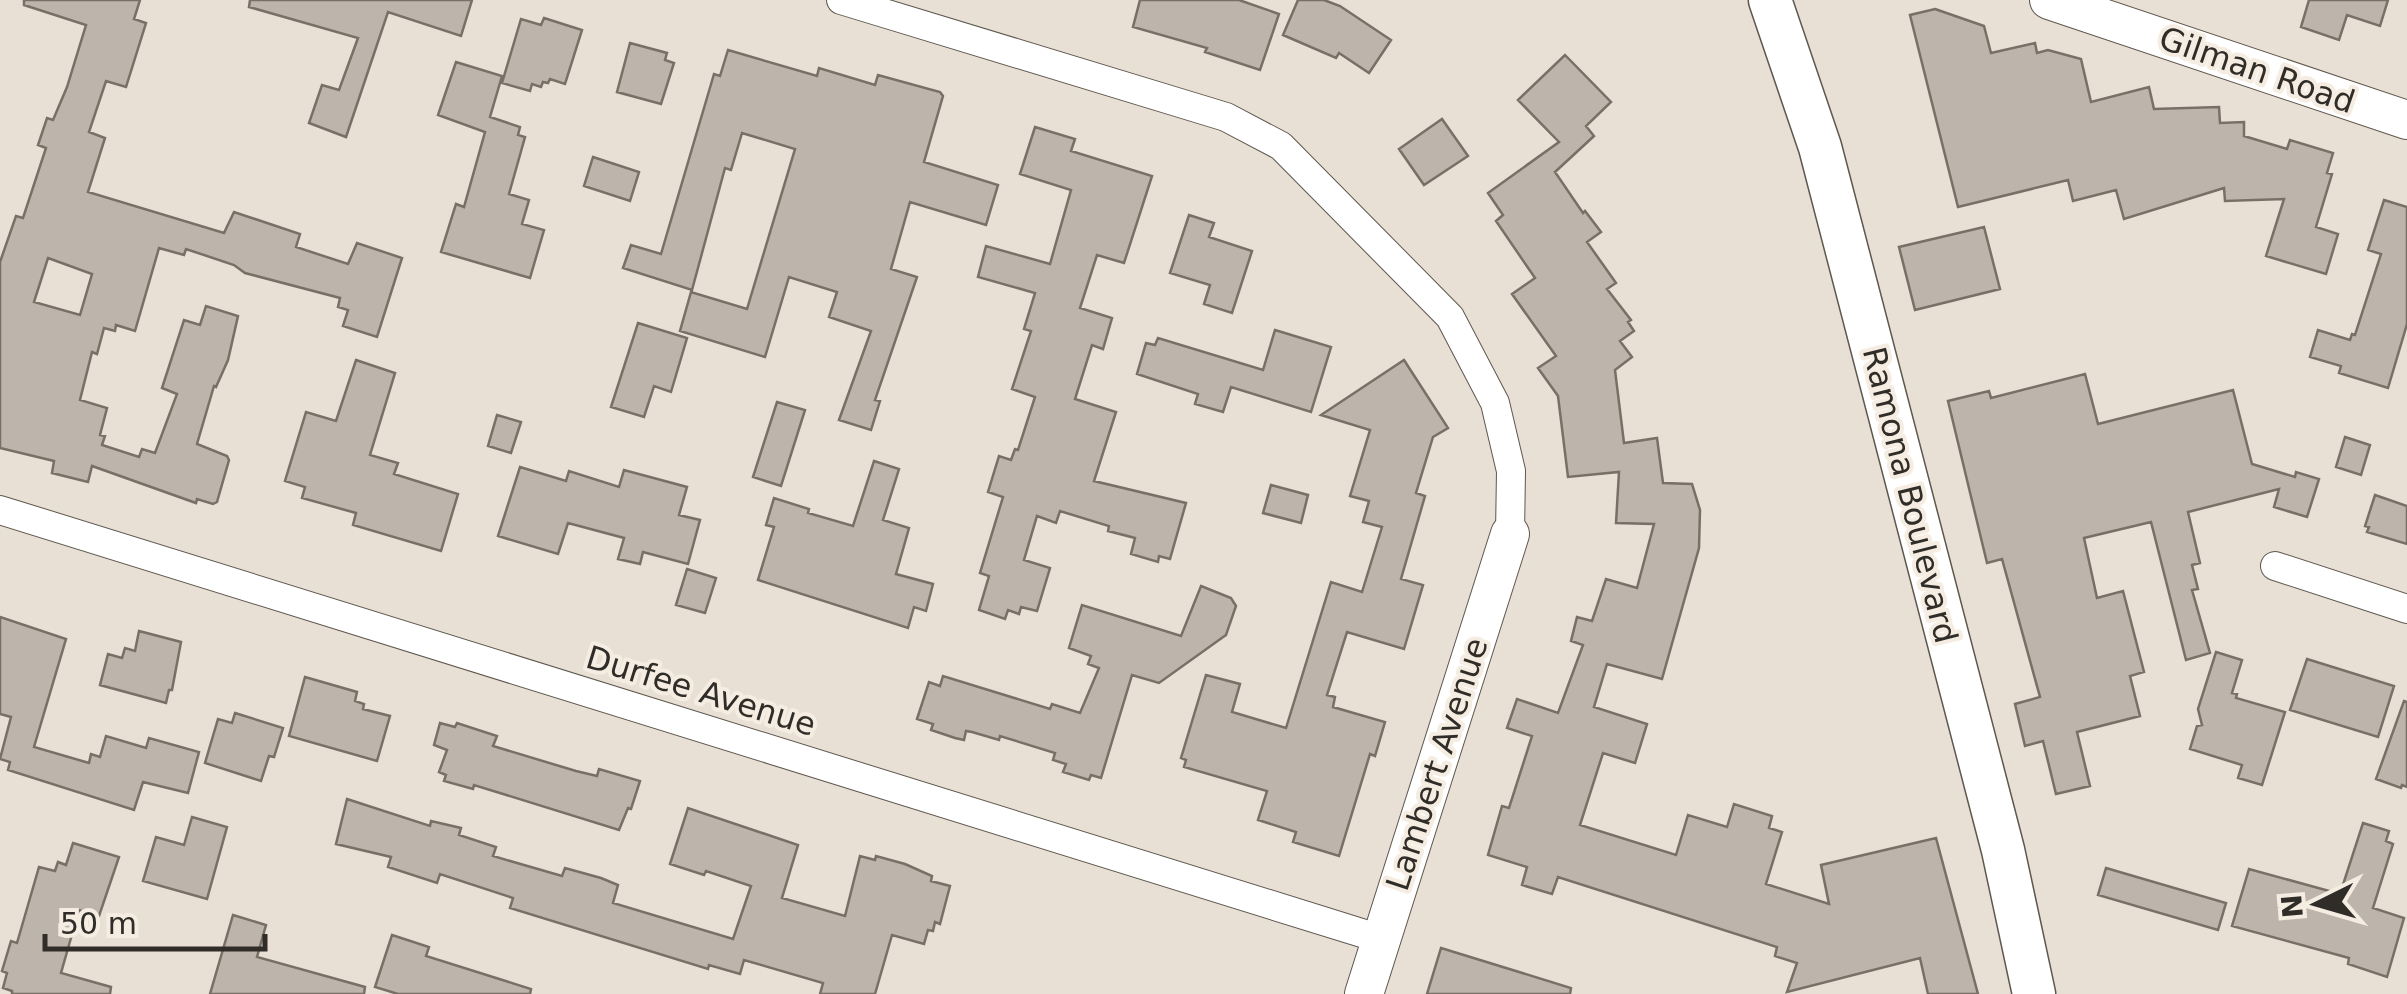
<svg xmlns="http://www.w3.org/2000/svg" width="2407" height="994" viewBox="0 0 2407 994" font-family="'DejaVu Sans',sans-serif">
<style>
.building{fill:#bdb5ab;stroke:#787067;stroke-width:2.5;fill-rule:evenodd}
.lines{fill:none;stroke-linecap:round;stroke-linejoin:round}
.street-casing{stroke:#5e574e;stroke-width:30}
.secondary-casing{stroke:#5e574e;stroke-width:40}
.primary-casing{stroke:#5e574e;stroke-width:45}
.street{stroke:#fff;stroke-width:28}
.secondary{stroke:#fff;stroke-width:38}
.primary{stroke:#fff;stroke-width:42}
.labels{text-anchor:middle;stroke-width:8;stroke-linejoin:round;paint-order:stroke}
.street-label{font-size:32px;fill:#302d29;stroke:#f5ece2}
</style>
<rect width="100%" height="100%" fill="#e8dfd5"/>
<path class="building" d="M24,0H140L134,19L146,23L126,87L106,81L89,132L105,138L88,192L224,233L234,212L300,234L296,247L348,264L357,243L402,258L377,337L343,326L348,310L338,307L340,298L245,273L234,265L186,249L184,255L159,248L135,331L116,325L115,331L104,328L97,354L92,352L80,400L107,408L100,435L105,436L102,445L139,457L142,449L155,453L177,394L162,388L184,320L200,325L206,306L238,316L228,360L216,387L214,386L197,444L227,456L229,460L217,502L213,504L197,499L196,503L92,466L88,482L52,473L54,461L0,448V262L16,216L23,218L46,148L38,145L47,118L53,120L67,87L86,25L24,5ZM48,258L92,274L80,315L34,302Z
M250,0H472L461,36L388,12L346,137L309,123L322,85L339,90L358,38L249,7Z
M1140,0H1239L1279,14L1260,70L1205,52L1207,48L1133,27Z
M1298,0H1324L1340,6L1391,40L1369,73L1339,53L1336,58L1283,35Z
M2309,0H2388L2380,26L2347,15L2339,40L2301,27Z
M1935,9L1984,26L1991,53L2035,43L2037,53L2048,50L2081,59L2091,102L2149,87L2154,109L2219,107L2220,123L2244,122V136L2287,149L2290,140L2333,153L2327,173L2332,174L2316,227L2338,234L2326,274L2266,256L2284,199L2225,201L2224,188L2124,219L2116,190L2073,201L2068,180L1958,207L1910,15Z
M544,18L582,30L565,84L550,79L548,83L543,82L541,87L532,84L530,91L502,83L521,19L541,25Z
M630,43L667,53L665,60L674,63L661,104L617,92Z
M728,50L817,76L819,68L875,85L878,75L940,92L943,96L924,162L998,185L986,225L910,202L891,269L917,277L875,400L880,401L871,430L839,420L871,331L829,317L837,292L789,277L765,357L680,331L691,292L747,309L795,149L742,133L731,170L725,168L692,290L623,268L631,245L661,254L714,74L720,76Z
M1565,55L1611,102L1586,126L1594,136L1555,172L1583,213L1585,211L1601,232L1587,242L1616,283L1607,289L1631,320L1628,322L1634,331L1620,341L1632,357L1615,370L1624,443L1657,438L1663,483L1692,484L1700,510L1699,548L1662,679L1607,664L1594,707L1647,724L1635,763L1603,753L1580,825L1676,855L1688,815L1727,827L1734,804L1772,816L1769,828L1782,832L1766,884L1829,904L1821,865L1936,838L1978,994H1928L1920,958L1787,992L1797,963L1775,956L1777,947L1558,877L1552,894L1522,885L1527,867L1488,855L1502,806L1509,808L1532,736L1507,728L1517,699L1558,713L1583,645L1571,641L1577,617L1592,621L1606,579L1637,588L1654,524L1616,523L1619,472L1568,477L1558,396L1538,368L1556,356L1512,294L1535,278L1496,221L1503,215L1488,193L1559,142L1518,100Z
M456,62L502,76L490,117L520,127L518,135L525,137L509,194L529,200L522,224L544,230L530,278L441,252L456,204L464,207L485,132L438,115Z
M1442,119L1468,156L1424,185L1399,149Z
M1035,127L1075,139L1071,151L1152,176L1124,263L1097,255L1080,308L1112,318L1103,349L1092,345L1075,399L1116,412L1094,481L1186,503L1170,559L1159,556L1158,562L1131,554L1135,538L1108,531L1109,526L1060,511L1056,523L1037,516L1024,560L1050,568L1037,611L1021,607L1019,614L1008,610L1005,619L979,610L989,576L980,573L1003,497L988,492L999,456L1011,460L1015,449L1018,450L1035,397L1012,389L1031,331L1024,329L1035,293L978,277L986,246L1050,264L1071,190L1020,174Z
M593,157L639,172L630,201L584,186Z
M2384,200L2407,207V324L2388,388L2339,373L2341,366L2310,357L2318,330L2350,340L2352,334L2355,335L2381,254L2368,250Z
M1189,215L1214,223L1209,237L1252,251L1232,313L1204,304L1210,285L1170,273Z
M1984,227L2000,289L1915,310L1899,247Z
M638,323L687,338L671,392L654,386L644,417L611,407Z
M1275,330L1331,347L1311,412L1231,387L1223,412L1195,404L1198,394L1137,374L1146,343L1155,345L1158,338L1263,370Z
M356,360L395,373L370,455L398,463L394,474L458,494L441,551L353,525L356,513L302,498L305,487L285,481L306,412L336,421Z
M1404,360L1448,428L1433,437L1416,493L1425,496L1401,579L1423,585L1404,649L1347,632L1327,695L1335,697L1333,707L1385,722L1375,756L1370,754L1339,856L1293,842L1296,832L1258,820L1267,791L1184,767L1186,760L1181,758L1206,675L1240,684L1232,712L1286,728L1331,582L1362,592L1382,527L1363,522L1369,501L1350,496L1370,430L1321,415Z
M2085,374L2098,424L2233,390L2252,464L2295,477L2296,472L2319,479L2307,517L2274,507L2279,489L2188,512L2200,563L2192,565L2198,589L2192,590L2210,653L2186,660L2151,522L2084,538L2097,598L2123,591L2144,672L2130,676L2140,716L2077,732L2090,786L2056,794L2043,741L2025,746L2015,704L2040,697L2002,559L1987,563L1948,401L1989,391L1991,398Z
M777,402L805,410L781,486L753,477Z
M497,415L521,422L511,453L488,446Z
M2345,437L2370,445L2361,475L2336,467Z
M874,461L899,469L883,520L909,528L896,574L933,584L926,611L914,607L908,628L758,580L774,527L766,525L774,498L809,509L808,513L853,526Z
M520,467L566,481L569,471L619,487L624,470L687,487L679,515L700,520L688,564L643,552L640,564L618,559L624,538L568,523L558,554L498,536Z
M1271,485L1308,495L1301,523L1263,513Z
M2375,495L2407,506V544L2367,532L2369,527L2365,526Z
M687,569L716,578L705,613L676,605Z
M1201,586L1231,598L1236,606L1226,635L1159,683L1132,675L1101,778L1091,775L1089,780L1063,772L1066,764L1053,760L1055,753L1000,736L999,740L972,732L966,731L964,740L955,738L931,730L933,724L917,719L929,682L940,686L943,676L1050,709L1052,704L1080,713L1099,668L1088,664L1091,656L1069,648L1082,605L1181,636Z
M0,617L66,639L34,747L89,763L91,754L100,757L106,736L146,748L149,738L199,752L188,793L143,782L134,810L8,770L10,762L0,759L11,717L0,714Z
M139,631L181,642L172,690H169L166,703L100,685L108,654L122,658L125,648L135,651Z
M2216,652L2242,660L2232,693L2237,694L2236,698L2285,712L2262,785L2238,778L2242,765L2190,749L2197,726L2202,725L2198,709Z
M2307,659L2394,686L2378,737L2290,710Z
M305,677L357,692L355,701L364,704L363,709L390,716L377,761L289,736Z
M2404,701L2407,702V787L2402,785L2401,788L2376,779Z
M235,713L283,728L274,757L269,756L261,781L205,763L218,719L232,723Z
M440,723L455,727L457,723L497,736L493,746L576,771L597,776L599,769L640,781L631,809L628,808L619,830L474,785L473,789L444,781L446,775L439,772L447,750L434,745Z
M347,799L430,826L431,821L461,828L459,835L496,847L493,856L562,876L565,868L601,878L618,885L613,903L733,939L751,886L706,871L704,875L670,864L688,808L798,845L782,898L845,916L860,856L875,860L876,856L905,864L932,876L931,881L950,886L940,924L935,922L933,931L928,930L924,944L892,935L875,994H820L823,983L744,960L740,974L709,965L708,969L510,908L513,898L440,874L437,883L388,867L391,857L336,844Z
M192,817L227,827L207,899L143,881L156,837L184,845Z
M2363,823L2389,831L2386,841L2393,844L2373,908L2404,918L2387,977L2348,964L2349,958L2232,926L2249,869L2340,894Z
M73,843L119,857L99,916L79,910L61,973L111,987L110,994H12V991L3,988L7,973L2,971L11,941L17,943L39,867L55,871L58,862L66,865Z
M2106,868L2226,903L2218,930L2098,895Z
M233,915L266,925L257,957L365,987L364,994H210Z
M392,935L429,947L426,956L531,989L530,994H398L375,987Z
M1441,948L1571,988L1570,994H1427Z"/>
<g class="lines">
<g class="street-casing">
<path id="street" d="M841,0L1226,117L1281,146L1450,317L1495,403L1511,471L1510,534
M0,510L1381,939
M2275,566L2407,609"/>
</g>
<g class="secondary-casing">
<path id="secondary" d="M2049,0L2407,120
M1364,994L1510,534"/>
</g>
<g class="primary-casing">
<path id="primary" d="M1770,0L1820,147L2003,850L2034,994"/>
</g>
<use href="#street" class="street"/>
<use href="#secondary" class="secondary"/>
<use href="#primary" class="primary"/>
</g>
<g class="labels">
<g class="street-label">
<text transform="translate(2257 70) rotate(19)" y="11">Gilman Road</text>
<text transform="translate(1910 495) rotate(76)" y="11">Ramona Boulevard</text>
<text transform="translate(701 691) rotate(17)" y="11">Durfee Avenue</text>
<text transform="translate(1437 764) rotate(-72)" y="11">Lambert Avenue</text>
</g>
</g>
<g transform="translate(2317 904) rotate(265)" stroke="#f5ece2" stroke-width="8" paint-order="stroke">
<path d="M0-8L18 38L0 25L-18 38Z" fill="#302d29"/>
<text y="-15" font-size="28" font-weight="bold" text-anchor="middle" fill="#302d29">N</text>
</g>
<path d="M45 934v15h220v-15" fill="none" stroke="#302d29" stroke-width="5"/>
<text x="60" y="934" font-size="30" fill="#302d29" stroke="#f5ece2" stroke-width="8" paint-order="stroke">50 m</text>
</svg>
